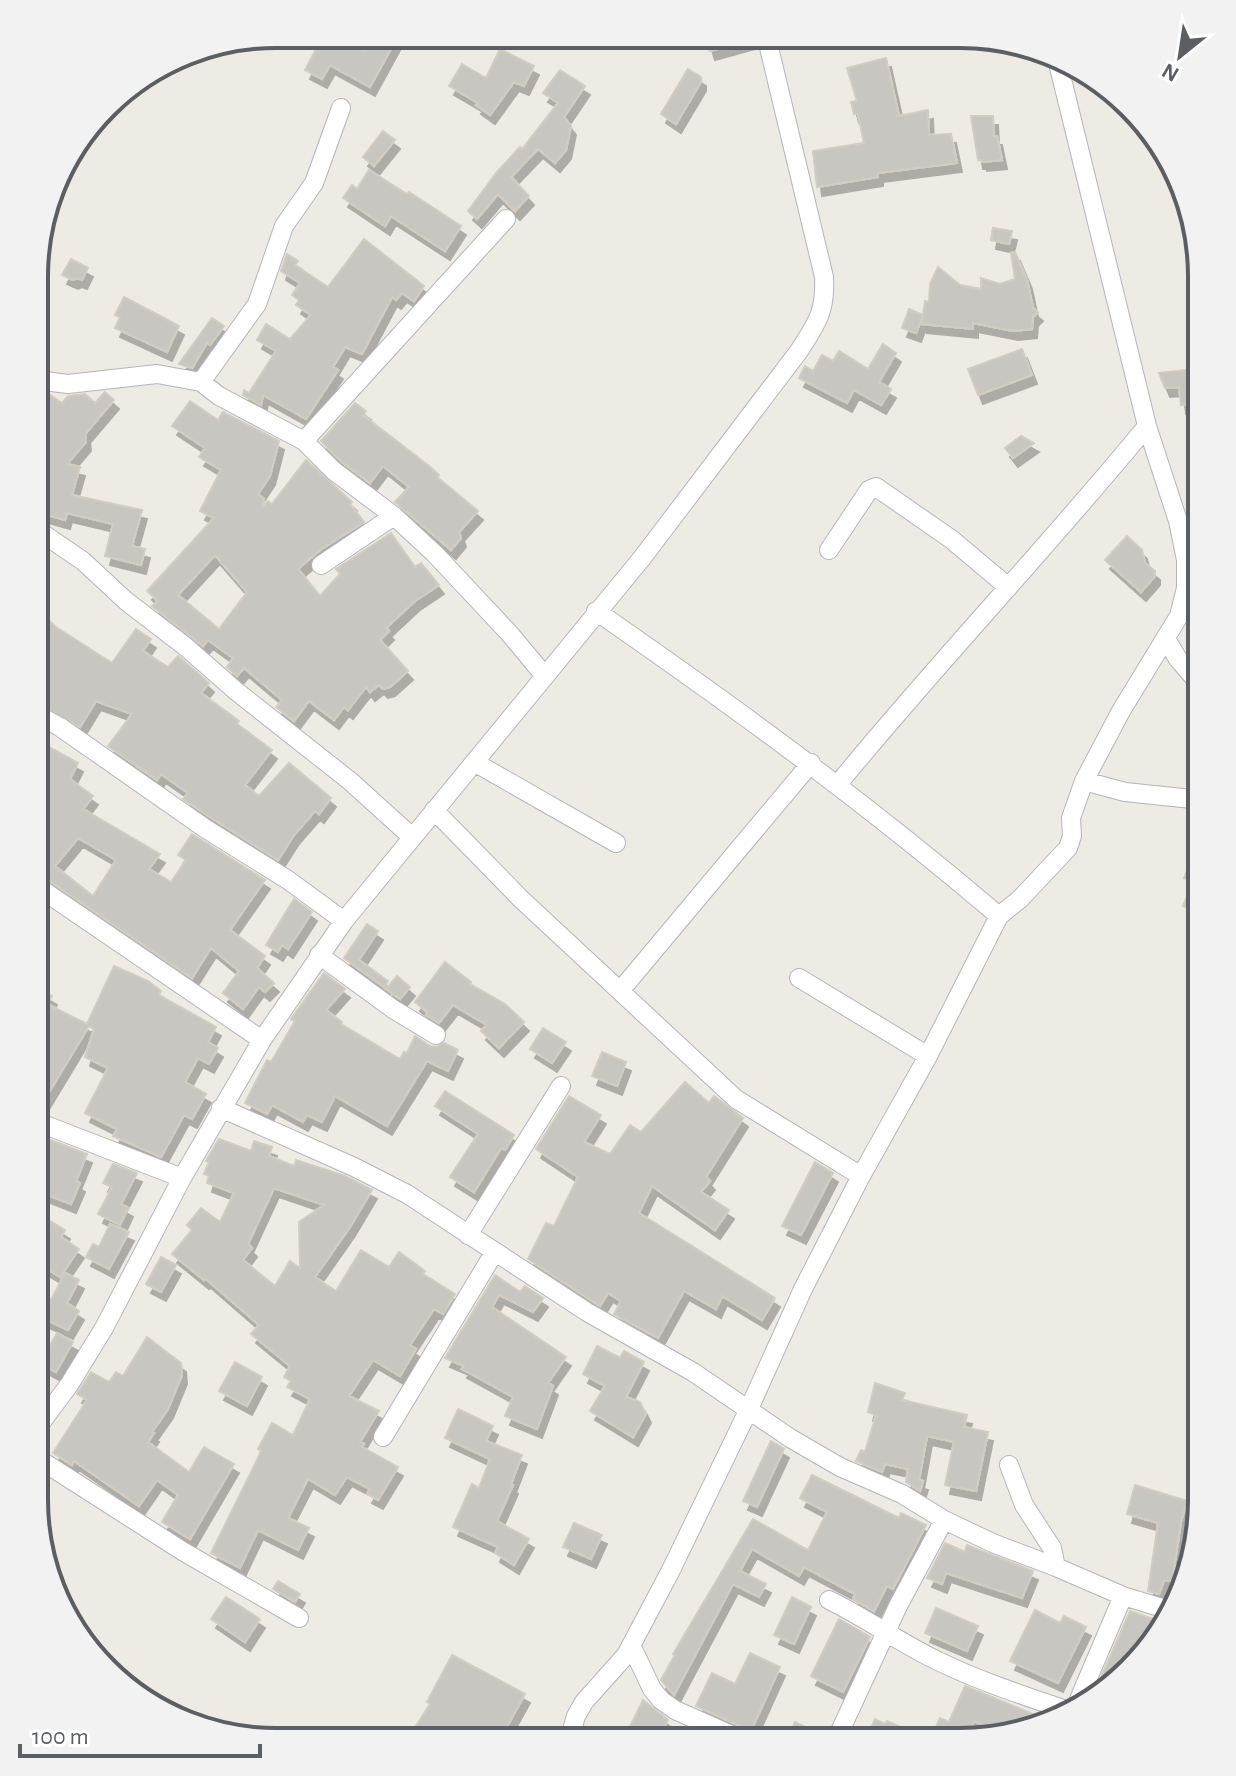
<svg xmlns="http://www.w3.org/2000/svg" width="1236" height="1776" viewBox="0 0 1236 1776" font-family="'Alegreya Sans',sans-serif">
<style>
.building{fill:#c8c6c0;stroke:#d2ccc1;stroke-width:2;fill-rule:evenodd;filter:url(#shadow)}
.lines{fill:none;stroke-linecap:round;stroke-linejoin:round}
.minor-casing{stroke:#b3b5ba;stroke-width:20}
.minor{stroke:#fff;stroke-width:18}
.rim{fill:none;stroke:#5b5e63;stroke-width:4}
</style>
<defs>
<filter id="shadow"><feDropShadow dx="5" dy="9" stdDeviation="0" flood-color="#0004"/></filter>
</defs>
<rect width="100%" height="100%" fill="#edebe3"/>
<path class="building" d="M324,34H334L365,51L374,34H399L370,87L330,65L322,79L305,70Z
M705,35H754V39L710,51Z
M500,49L534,66L524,86L514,82L490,115L476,105L478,103L449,86L462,64L486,78Z
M886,58L899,116L928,110L929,135L951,134L957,163L878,173V177L817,187L813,151L864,143L858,114H854L851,102L857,101L847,68Z
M688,69L701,77V82L676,124L661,114Z
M560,70L585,86L564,117L571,126L566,150L555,163L538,149L511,177L529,196L515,211L498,194L477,219L468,211L497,172L520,147L522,149L558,103L543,93Z
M971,116H993L994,136H997L1002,160L982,162V160H978Z
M383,131L395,140L374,166L363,157Z
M369,170L407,194L409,192L461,226L445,251L391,216L385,226L343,198L352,185L357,189Z
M993,228L1012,231L1009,244L991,240Z
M364,239L424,286L414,301L402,293L396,300L392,297L362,354L345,347L333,367L338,370L306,419L263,395L261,405L243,395L244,390L249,393L276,351L257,340L266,324L290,339L311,315L296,305L299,300L292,295L300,283L281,271L287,254L298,261L295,265L328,287Z
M1015,252L1027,280L1033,308L1038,312L1033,317L1032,329L1013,331L973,323V329L922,324L925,301L929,302L930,284L938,267L960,285L981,289V278L1000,284L1015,279L1011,253Z
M71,259L88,268L82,280L77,278L73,280L62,275Z
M124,297L179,326L167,352L115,328L120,317L115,315Z
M909,309L923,315L916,333L902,328Z
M212,318L224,326L210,345L207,343L192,368L179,364Z
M883,344L896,353L879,382L891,389L881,405L854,390L847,403L799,378L805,366L813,371L822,355L833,361L839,351L868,369Z
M1022,349L1032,375L978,395L968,369Z
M1202,368V402L1181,405L1179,387L1165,388L1159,373Z
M105,392L114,400L85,434L86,442L67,464L80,467L72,495L142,510L132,546L145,549L141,565L105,556L113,524L67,513L65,520L36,512V433L49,418L37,410L49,394L62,403L68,396L85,394L95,403Z
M190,401L218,420L223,412L279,441L270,476L258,494L264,499L262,508L268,501L272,504L306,460L352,502L350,504L364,522L320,550L298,569L320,596L340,574L336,569L391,533L415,567L421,563L439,585L415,601L386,628L389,631L380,640L408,671L390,687L383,689L379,685L370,692L366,687L348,710L344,707L334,720L309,701L294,721L276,707L282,700L244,668L237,676L227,667L233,658L208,640L203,646L152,606L158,601L147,591L214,518L200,511L221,470L199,457L205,448L172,426ZM215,555L247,592L219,629L178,595Z
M355,403L366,411L363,415L429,466L439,475L437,477L478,511L459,532L461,538L451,550L395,502L409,487L383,466L370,483L342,462L321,441Z
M1021,436L1034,443L1013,458L1005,448Z
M1127,536L1142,550L1145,563L1155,571V576L1141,592L1105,560Z
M36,609L56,627L112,663L136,629L151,639L143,651L168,667L178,656L209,683L201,693L239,721L237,724L272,750L245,785L259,796L289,763L331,798L319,814L315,811L294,835L278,860L213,819L183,799L188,793L161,774L157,780L108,746L132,714L96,701L80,727L35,701Z
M35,739L78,763L70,779L93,796L83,809L160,854L149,869L171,882L186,860L178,855L192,834L265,880L230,930L265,956L257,968L274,983L265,992L259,987L243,1009L223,993L239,971L211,948L192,978L47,879L49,877L35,866L44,855L35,847ZM78,838L116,860L93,896L55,866Z
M1201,836H1202V914L1183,906L1194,881L1184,878Z
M294,899L312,912L288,949L282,945L278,952L266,945Z
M367,924L378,931L359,960L388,981L384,987L344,958Z
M445,962L471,982L470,984L505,1004L524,1022L499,1048L481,1031L487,1025L453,1005L439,1023L426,1015L427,1012L415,1002Z
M114,966L148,981L161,991L159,995L216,1027L208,1042L218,1048L209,1064L198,1058L185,1082L206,1094L192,1119L184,1115L161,1157L113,1136L117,1129L85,1113L108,1068L85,1057L94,1029L89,1026L43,1102L35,1097V985L52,996L47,1004L87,1024Z
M324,973L345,989L326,1010L342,1022L341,1024L400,1059L404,1052L407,1053L415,1036L430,1046L437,1047L444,1043L458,1050L448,1071L427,1061L387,1126L335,1096L322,1122L307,1115L303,1122L272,1105L267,1114L245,1103L267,1060L271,1062L295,1021L291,1019Z
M397,976L410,987L400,999L386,989Z
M543,1028L566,1042L552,1063L530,1049Z
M602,1052L626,1062L617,1086L592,1076Z
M685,1082L709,1103L714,1096L743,1118L706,1177L710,1181L701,1192L729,1210L715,1230L652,1186L639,1213L775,1298L762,1320L722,1296L716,1309L684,1291L658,1338L614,1314L621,1301L608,1293L600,1306L528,1259L546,1223L554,1226L578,1177L536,1149L569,1096L601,1115L584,1142L610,1154L630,1125L641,1132Z
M445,1091L514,1135L505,1150L501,1148L474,1192L450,1177L478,1134L435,1106Z
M35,1134L87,1154L76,1181L80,1183L71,1204L35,1190Z
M219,1139L251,1151L254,1141L272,1147L269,1156L294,1166L296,1160L345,1176L372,1190L350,1227L315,1277L336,1291L361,1250L389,1267L399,1252L425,1271L423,1274L455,1294L443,1314L434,1309L410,1345L416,1349L400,1376L373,1360L349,1396L379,1411L360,1442L364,1444L362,1447L398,1467L378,1500L367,1494L370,1489L347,1477L335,1495L308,1479L288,1518L309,1528L298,1550L258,1530L240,1568L211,1553L257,1460L261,1451L258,1449L272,1423L293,1435L310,1399L287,1387L291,1381L284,1377L290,1366L251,1334L259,1325L206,1279L204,1280L172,1254L192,1230L187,1225L201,1208L220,1222L234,1193L207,1183L209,1176L204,1174L209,1162L206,1161ZM274,1188L324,1205L299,1222L300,1268L290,1261L275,1286L243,1260L252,1248L248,1244Z
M815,1162L833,1173L801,1235L782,1226Z
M113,1164L137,1173L121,1204L128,1208L120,1225L98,1214L112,1187L103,1183Z
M34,1211L65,1230L61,1237L79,1249L60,1277L34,1261Z
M110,1224L129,1232L109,1269L86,1257L93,1244L99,1247Z
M161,1257L176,1265L161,1292L146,1284Z
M65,1273L79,1280L67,1303L79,1311L68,1330L34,1314V1292L51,1300Z
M495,1275L520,1292L525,1286L543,1298L533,1312L499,1295L492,1307L566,1357L548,1383L553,1386L537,1429L505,1416L513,1397L462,1369L464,1366L445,1358Z
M57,1333L73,1342L56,1372L45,1366L34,1381V1341L48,1349Z
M147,1337L181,1363L182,1375L168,1409L152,1432L154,1433L148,1442L189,1472L204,1447L234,1464L190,1539L162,1522L178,1495L157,1480L139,1506L74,1461L72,1465L53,1453L87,1400L77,1394L91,1372L109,1382L116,1372L123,1376Z
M597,1346L620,1358L624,1351L644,1362L626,1397L640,1402L646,1414L633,1437L590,1411L605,1386L583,1374Z
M235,1362L262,1377L247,1406L219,1391Z
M875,1383L905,1393L902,1400L967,1415L964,1427L988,1432L976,1491L945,1485L954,1442L927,1436L919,1480L923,1481L920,1491L906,1482L908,1469L885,1464L882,1472L856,1461L861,1450L865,1452L876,1415L868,1412Z
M458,1409L493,1426L486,1441L522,1455L511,1484L513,1485L497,1521L529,1539L514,1565L495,1553L498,1547L453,1527L472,1484L479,1488L490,1459L445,1438Z
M771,1441L784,1449L757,1507L743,1501Z
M812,1475L899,1518L901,1513L926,1525L893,1589L887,1586L874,1611L853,1599L855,1594L804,1567L799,1576L752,1549L740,1571L766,1584L759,1597L733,1584L674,1695L661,1680L675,1655L673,1654L753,1519L808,1550L827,1512L800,1498Z
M1135,1485L1187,1501L1181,1522L1172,1581L1164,1580L1159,1594L1148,1591L1158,1523L1127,1514Z
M574,1523L602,1535L591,1559L563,1547Z
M945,1543L965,1552L967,1545L1033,1571L1022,1598L946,1573L942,1584L927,1578Z
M278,1581L300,1594L295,1602L273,1589Z
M226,1597L260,1619L245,1642L211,1619Z
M792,1597L811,1607L794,1644L774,1635Z
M936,1608L978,1626L967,1651L925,1633Z
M1035,1610L1060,1623L1064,1616L1086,1627L1058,1683L1010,1661Z
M1130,1611L1165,1623L1161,1635L1111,1679L1102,1675Z
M839,1619L870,1637L843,1692L811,1676Z
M750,1653L780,1667L751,1731L696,1706L712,1673L735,1684Z
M452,1655L525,1694L499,1741L407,1740L430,1704L427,1702Z
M965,1686L1050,1721L1002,1732L974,1721L966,1741L960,1742H865L875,1719L885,1724L887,1721L930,1740L940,1718L949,1722Z
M643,1700L668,1720L657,1741H623Z
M795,1722L824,1737L823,1742H786Z"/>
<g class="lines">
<g class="minor-casing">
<path id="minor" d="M36,380L68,384L157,374L201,382L219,396L304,441L334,471L394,516L435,554L509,633L544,675
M201,382L257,304L284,226L314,183L341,108
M304,441L506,219
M36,529L83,561L126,601L186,647L236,691L350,781L412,837
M829,550L869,490L876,487L951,539L1007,586
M321,565L394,516
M596,611C736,708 869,805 999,916
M1166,639L1178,659L1202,687
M35,713L60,727L206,829L288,880L344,921
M474,762L616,843
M1084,781L1125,792L1202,800
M838,784C938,662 1047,548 1147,426
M434,810L521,899L736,1099L861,1176
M35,885L262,1040
M319,955L393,1009L436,1035
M799,978L928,1056
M620,991L811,763
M221,1108L354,1167L407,1194L587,1312L693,1372L790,1438L840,1467L902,1494L944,1520L995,1544L1056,1567L1123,1596L1169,1610
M35,1121L182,1178
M468,1235L561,1086
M34,1432L69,1385L104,1328L182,1178L262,1040L344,921L642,558L799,351C817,323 826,311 824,277L766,35
M383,1437L494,1253
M34,1456L184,1552L299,1618
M1009,1465L1024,1505L1052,1548L1056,1567
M1197,1530L1201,1506
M829,1600C866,1618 900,1643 938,1661C981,1682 1028,1697 1072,1712
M631,1645L652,1689L661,1700L675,1710L745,1741
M1074,1711L1123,1596
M569,1741L576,1716L584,1702L626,1655L671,1570L748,1411L803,1289L861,1176L928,1056L999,916L1020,899L1068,848L1072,836L1071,818L1084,781L1121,711L1179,616L1186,588V560L1178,521L1147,426L1058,63
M835,1742L898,1606L944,1520"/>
</g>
<use href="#minor" class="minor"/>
</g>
<path d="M0 0H1236V1776H0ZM276 48H960A228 228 0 0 1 1188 276V1500A228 228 0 0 1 960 1728H276A228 228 0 0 1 48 1500V276A228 228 0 0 1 276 48Z" fill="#f2f2f3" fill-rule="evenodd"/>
<path class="rim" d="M276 48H960A228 228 0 0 1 1188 276V1500A228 228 0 0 1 960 1728H276A228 228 0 0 1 48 1500V276A228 228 0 0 1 276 48Z"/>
<g transform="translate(1180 56) rotate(210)" stroke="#ffffff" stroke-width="6" paint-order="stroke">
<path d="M0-6L14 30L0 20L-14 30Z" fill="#5b5e63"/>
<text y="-12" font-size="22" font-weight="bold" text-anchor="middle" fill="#5b5e63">N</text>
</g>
<path d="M20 1744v12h240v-12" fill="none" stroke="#5b5e63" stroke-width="4"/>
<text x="32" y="1744" font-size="24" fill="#5b5e63" stroke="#ffffff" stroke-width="6" paint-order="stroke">100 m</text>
</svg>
